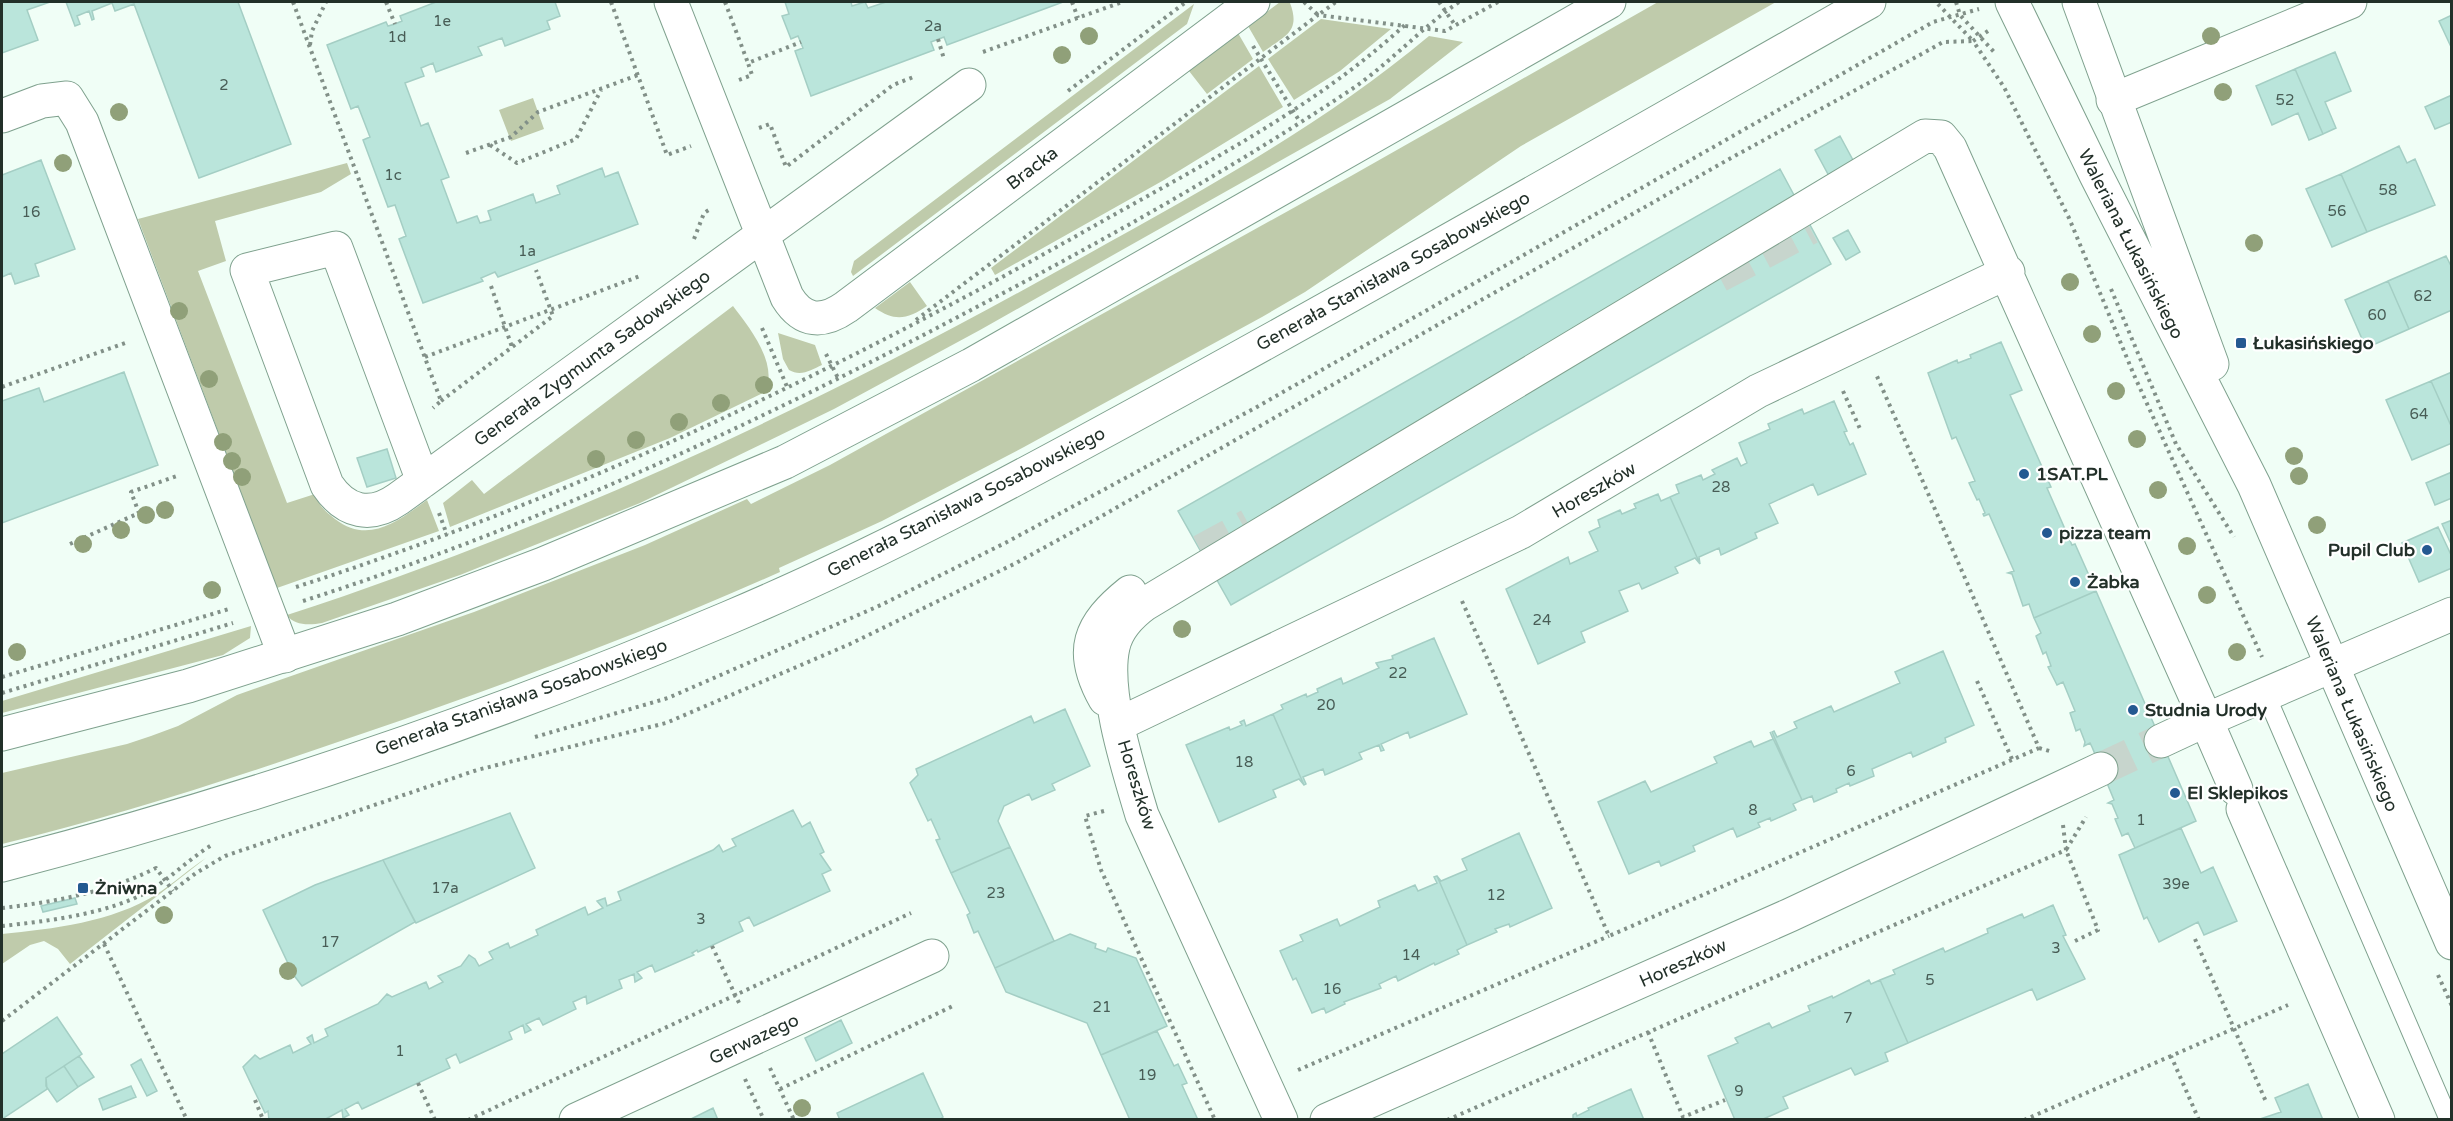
<svg xmlns="http://www.w3.org/2000/svg" width="2453" height="1121" viewBox="0 0 2453 1121" font-family="'Varela Round',sans-serif">
<style>
.green{fill:#bfcbab}
.building{fill:#bae5db;stroke:#a4cec4;stroke-width:1.5}
.lines{fill:none;stroke-linecap:round;stroke-linejoin:round}
.minor-tunnel{stroke:#c7d5cd;stroke-width:33;stroke-dasharray:33 16;stroke-linecap:butt}
.service-casing{stroke:#7fa18e;stroke-width:20}
.minor-casing{stroke:#7fa18e;stroke-width:35}
.tertiary-casing{stroke:#7fa18e;stroke-width:35}
.secondary-casing{stroke:#7fa18e;stroke-width:35}
.path{stroke:#829088;stroke-width:4;stroke-dasharray:3 4.5;stroke-linecap:butt}
.service{stroke:#fff;stroke-width:18}
.minor{stroke:#fff;stroke-width:33}
.tertiary{stroke:#fff;stroke-width:33}
.secondary{stroke:#fff;stroke-width:33}
.tree{fill:#90a079}
.poi-dot{fill:#245991;stroke:#fff;stroke-width:2}
.labels{text-anchor:middle;stroke-width:4.5;stroke-linejoin:round;paint-order:stroke}
.number-label{font-size:15px;fill:#485d56}
.street-label{font-size:18px;fill:#223029;stroke:#fff}
.poi-label{font-size:18px;font-weight:bold;fill:#223029;stroke:#fff;text-anchor:start}
</style>
<rect width="100%" height="100%" fill="#f0fef6"/>
<path class="green" d="M1280,2L1290,3C1301,32 1285,36 1263,52L1248,26Z
M1658,2H1776L1521,146L1305,292L1262,317L1024,447L882,521L779,568L780,572C646,632 509,683 370,731C249,773 126,814 2,844V773L127,744L151,736L178,726L237,695L474,612L645,545L747,499L751,504L830,465L1351,176Z
M1194,4L1187,24L853,276L851,272L854,261Z
M1321,19L1391,29L1340,71L1294,100L1268,59Z
M1238,33L1253,59L1207,94L1189,71Z
M1429,36L1463,42L1390,99L980,330L834,409L640,503L460,575L322,623C310,625 294,626 287,615C566,524 826,401 1081,258C1201,191 1323,125 1429,36Z
M1259,66L1283,107L1164,180L995,275L991,268Z
M533,98L544,129L511,141L499,110Z
M347,163L351,174L321,192L215,221L226,261L198,271L287,503L315,494C319,506 325,511 335,519C369,545 398,521 427,500L439,531L277,588L138,219Z
M910,282L927,306C908,319 895,322 875,308Z
M733,306C749,327 779,364 765,392L670,438L450,527L443,503L472,480L484,494Z
M778,333L815,345L822,365C811,370 801,377 789,370L783,359Z
M251,626L250,638L223,655L2,713V701Z
M206,858L70,964L58,949L44,941L30,945L2,964V934C52,929 113,922 157,894C174,883 189,869 206,858Z"/>
<path class="building" d="M2,2H50L27,10L38,40L2,53Z
M66,2H238L291,144L199,178L134,4L115,11L112,3L92,11L94,19L92,20L89,11L77,16L80,24L75,26Z
M436,2H555L560,16L547,21L550,29L505,46L502,38L478,47L482,55L436,72L433,63L421,68L424,76L405,83L421,126L428,123L449,177L441,180L457,223L477,216L480,223L491,220L488,211L533,194L536,203L560,194L557,186L602,168L605,177L618,172L638,224L498,277L495,272L481,278L483,281L423,303L399,239L406,236L395,205L388,207L363,140L370,137L358,106L351,109L327,45L386,22L388,26L395,24L402,21L400,16Z
M785,2H851L852,6L865,2L868,8L886,2H1063L947,45L944,37L931,42L934,50L811,96L795,51L803,48L798,36L791,39L782,16L789,14Z
M2452,15V49L2439,21Z
M2335,52L2351,91L2325,102L2336,128L2323,134L2295,69Z
M2295,69L2323,134L2309,140L2298,113L2272,125L2256,86Z
M2452,95V122L2435,129L2425,107Z
M1840,136L1854,162L1829,176L1815,150Z
M2399,146L2407,163L2415,159L2435,205L2367,232L2341,174Z
M41,160L75,249L35,264L39,276L15,284L11,273L2,277V175Z
M1780,169L1831,264L1231,605L1178,511Z
M2341,174L2367,232L2332,247L2306,189Z
M1848,230L1860,252L1846,260L1833,238Z
M2446,256L2452,268V310L2409,329L2388,281Z
M2388,281L2409,329L2366,348L2345,300Z
M2001,342L2022,390L2010,395L2051,487L2047,488L2072,545L2075,544L2096,591L2034,618L2029,604L2023,606L2012,574L2008,573L2014,571L1989,514L1984,516L1983,514L1985,513L1979,499L1977,500L1969,483L1975,481L1956,437L1952,439L1928,373L1957,360L1958,363L1971,358L1970,355Z
M124,372L158,465L2,523V401L39,388L44,402Z
M2452,372V428L2431,381Z
M2431,381L2452,428V443L2412,460L2386,400Z
M1834,401L1847,431L1844,432L1850,445L1853,443L1866,474L1818,495L1813,484L1769,504L1778,523L1755,533L1757,538L1721,555L1719,548L1699,557L1700,564L1670,497L1679,493L1676,485L1701,475L1703,480L1715,474L1712,470L1737,458L1741,466L1747,463L1739,443L1770,429L1768,424L1802,409L1804,414Z
M387,449L396,478L367,487L357,458Z
M2452,472V498L2435,505L2426,483Z
M1658,494L1661,501L1670,497L1700,564L1695,558L1675,567L1678,573L1642,589L1639,583L1619,591L1628,611L1581,632L1585,642L1538,664L1506,589L1568,557L1570,564L1598,551L1589,532L1600,527L1598,520L1620,510L1622,514L1636,508L1634,504Z
M2452,520V546L2442,524Z
M2438,527L2452,557V568L2419,582L2402,543Z
M2096,591L2196,821L2135,848L2128,833L2122,836L2115,819L2118,818L2112,804L2108,803L2114,800L2092,747L2090,743L2084,746L2085,742L2080,729L2076,731L2070,713L2075,711L2063,682L2057,685L2048,667L2051,666L2046,652L2043,654L2036,636L2041,633L2034,618Z
M1434,638L1467,714L1410,738L1408,732L1381,744L1384,750L1381,751L1379,745L1359,753L1362,759L1325,775L1323,769L1303,777L1306,784L1304,785L1273,714L1283,709L1281,705L1306,694L1307,697L1318,692L1317,689L1341,678L1343,684L1379,668L1376,663L1393,659L1392,656Z
M1943,651L1974,725L1945,738L1946,742L1913,757L1911,752L1872,769L1874,776L1850,786L1849,783L1836,789L1837,792L1814,802L1812,796L1802,800L1772,732L1774,731L1777,737L1797,728L1794,722L1831,706L1834,712L1900,683L1895,672Z
M1065,709L1090,766L1052,784L1055,790L1032,800L1029,794L1004,806L998,821L1010,847L951,873L936,840L940,839L931,819L928,821L910,783L918,775L916,769L1031,716L1034,723Z
M1273,714L1304,785L1299,779L1273,790L1276,797L1219,822L1186,745L1229,727L1230,730L1242,725L1240,722L1244,720L1246,726Z
M1770,732L1802,800L1793,804L1796,810L1771,821L1770,818L1758,823L1760,827L1737,837L1733,828L1693,846L1695,851L1661,866L1659,861L1629,874L1598,802L1645,781L1651,792L1717,763L1714,757L1751,741L1754,747L1773,739Z
M793,810L802,827L810,822L824,852L820,854L831,870L822,874L830,891L754,926L749,917L739,922L743,931L698,952L697,950L692,953L694,955L655,972L652,965L637,972L642,978L635,982L634,974L619,980L622,988L587,1004L586,996L573,1002L576,1009L543,1025L539,1018L526,1024L531,1030L525,1033L523,1025L509,1032L512,1039L460,1063L456,1054L446,1059L450,1068L362,1109L358,1102L345,1109L349,1115L343,1118L342,1110L324,1120H269L268,1111L265,1113L243,1067L255,1055L260,1059L290,1045L293,1053L311,1044L307,1038L312,1035L314,1043L328,1036L325,1029L378,1004L387,994L392,997L426,982L429,989L443,982L438,976L461,966L469,955L475,959L479,966L493,959L489,952L508,943L510,948L538,935L536,930L585,907L588,915L603,908L597,901L605,898L607,906L621,900L618,892L713,850L719,845L723,852L736,846L732,839Z
M510,813L535,868L416,923L383,860Z
M2181,828L2201,873L2213,867L2237,921L2204,935L2198,922L2159,942L2147,917L2144,919L2119,855Z
M1519,833L1552,908L1510,927L1509,924L1495,929L1497,932L1467,945L1437,876L1441,881L1467,870L1462,859Z
M1010,847L1054,941L995,968L978,931L974,933L967,915L970,913L951,873Z
M383,860L415,922L302,986L293,974L263,910L315,885Z
M1437,876L1467,945L1457,950L1459,954L1435,965L1434,963L1398,981L1396,976L1379,984L1381,988L1344,1002L1345,1004L1326,1013L1324,1008L1312,1013L1296,978L1293,980L1280,951L1303,941L1300,935L1337,919L1340,926L1380,907L1378,901L1415,885L1418,891L1437,883L1434,877Z
M75,898L77,904L43,912L41,906Z
M2053,905L2066,935L2063,936L2085,979L2037,1000L2032,989L1908,1043L1880,980L1895,974L1893,970L1943,948L1945,952L1988,933L1987,929L2022,914L2024,918Z
M1070,934L1096,944L1095,948L1106,952L1108,948L1136,958L1167,1026L1101,1055L1087,1023L1006,992L995,968Z
M1869,980L1871,984L1880,980L1908,1043L1885,1053L1888,1061L1855,1075L1851,1068L1783,1097L1788,1108L1761,1120H1735L1708,1056L1738,1043L1735,1038L1769,1023L1772,1028L1810,1011L1808,1006L1832,996L1833,998Z
M57,1017L82,1054L46,1078L47,1089L2,1119V1054Z
M841,1020L852,1043L816,1061L805,1038Z
M1157,1031L1174,1066L1178,1064L1187,1083L1182,1085L1198,1120H1130L1101,1055Z
M79,1056L94,1077L78,1087L64,1066Z
M141,1059L157,1091L147,1096L131,1065Z
M64,1066L78,1087L57,1102L46,1086V1078Z
M923,1073L943,1117L939,1120H840L837,1113Z
M2308,1084L2323,1120H2257L2281,1112L2275,1098Z
M131,1086L136,1097L103,1110L99,1099Z
M1631,1089L1644,1120H1573V1115L1576,1113L1577,1116L1589,1110L1588,1108Z
M713,1108L718,1120H689Z"/>
<g class="lines">
<path class="minor-tunnel" d="M1719,276L1810,228
M1201,551L1249,525
M2101,769L2161,741"/>
<g class="service-casing">
<path id="service" d="M2266,695L2449,1120"/>
</g>
<g class="minor-casing">
<path id="minor" d="M671,2L787,297C803,323 823,323 846,307L1253,2
M2113,100L2350,2
M2,116L42,101L67,98L82,122L285,656
M423,481L336,248L247,270L327,485C346,513 371,518 398,499L969,85
M1105,699C1078,651 1089,625 1130,592
M1119,724L1521,532L1758,391L2008,272
M2236,789L2206,720L2452,614
M2243,809L2378,1120
M576,1120L932,956
M1281,1120L1142,815C1129,771 1103,692 1113,647C1117,628 1130,615 1145,604L1925,136L1941,137L1950,148L2206,720L2161,741
M1327,1120L1790,915L2101,769"/>
</g>
<g class="tertiary-casing">
<path id="tertiary" d="M2012,2L2096,175L2254,485L2452,943
M2079,2L2212,364"/>
</g>
<g class="secondary-casing">
<path id="secondary" d="M2,734L188,686L397,619L543,564L785,462L971,365L1609,2
M2,865C249,801 493,718 728,618C894,548 1052,460 1209,374C1431,252 1650,126 1869,2"/>
</g>
<path class="path" d="M293,2L441,401L433,408
M386,2L395,24
M611,2L667,155L691,146
M725,2L748,63
M1072,2L1078,18
M1304,2L1318,15L1336,2
M1439,2L1455,25
M1956,2L1960,15L1995,53
M1988,31L1973,41L2004,87L2069,218L2134,375L2262,657
M938,39L944,59
M310,45L312,31L326,2
M1253,46L1300,122
M983,52L1122,2
M739,80L752,75L748,63L801,42
M1068,91L1186,2
M759,128L770,124L786,167L893,85L916,76
M490,145L517,163L576,139L601,90
M466,153L511,137L538,112L638,75
M694,239L704,213L712,208
M491,286L512,347
M2111,289L2176,444L2234,537
M916,320L1318,15L1445,31L1498,2
M762,328L788,389
M826,354L839,380
M425,357L640,276
M2,387L128,342
M1843,391L1861,431
M441,401L553,316L536,270
M439,513L447,535
M70,544L139,513L131,492L177,476
M296,587C578,496 844,368 1101,222C1206,163 1317,106 1406,24
M303,601C536,526 756,424 971,310C1101,242 1230,170 1352,89C1390,63 1421,28 1459,2
M1462,601L1609,936L2039,748L1876,374
M2,677L229,609
M1977,681L2012,759
M2,693L233,623
M535,737L668,698L881,605L1007,542L1255,408L1933,22L1979,9
M2039,748L2053,752
M1104,811L1085,816L1101,870L1215,1120
M2,908C54,902 108,892 156,868L173,891
M2,926C48,921 108,914 149,891C171,878 190,858 212,845
M2195,939L2267,1104
M2075,941L2098,930L2066,850L2086,817
M104,944L187,1120
M712,946L740,1005
M2438,975L2452,1006
M2,1021L196,873L225,856L477,770L666,723L850,644L1016,563L1100,517L1731,158L1927,51L1943,42L1973,41L1936,2
M1648,1032L1683,1117L1725,1100
M770,1068L794,1120
M1298,1070L1609,936
M745,1079L764,1120
M418,1083L435,1120
M780,1089L955,1005
M255,1100L262,1117L260,1120
M468,1120L911,913
M1447,1120L2066,850L2063,825
M2024,1120L2171,1056
M2199,1120L2171,1056L2288,1005"/>
<use href="#service" class="service"/>
<use href="#minor" class="minor"/>
<use href="#tertiary" class="tertiary"/>
<use href="#secondary" class="secondary"/>
</g>
<g class="tree">
<circle cx="1089" cy="36" r="9"/>
<circle cx="2211" cy="36" r="9"/>
<circle cx="1062" cy="55" r="9"/>
<circle cx="2223" cy="92" r="9"/>
<circle cx="119" cy="112" r="9"/>
<circle cx="63" cy="163" r="9"/>
<circle cx="2254" cy="243" r="9"/>
<circle cx="2070" cy="282" r="9"/>
<circle cx="179" cy="311" r="9"/>
<circle cx="2092" cy="334" r="9"/>
<circle cx="209" cy="379" r="9"/>
<circle cx="764" cy="385" r="9"/>
<circle cx="2116" cy="391" r="9"/>
<circle cx="721" cy="403" r="9"/>
<circle cx="679" cy="422" r="9"/>
<circle cx="2137" cy="439" r="9"/>
<circle cx="636" cy="440" r="9"/>
<circle cx="223" cy="442" r="9"/>
<circle cx="2294" cy="456" r="9"/>
<circle cx="596" cy="459" r="9"/>
<circle cx="232" cy="461" r="9"/>
<circle cx="2299" cy="476" r="9"/>
<circle cx="242" cy="477" r="9"/>
<circle cx="2158" cy="490" r="9"/>
<circle cx="165" cy="510" r="9"/>
<circle cx="146" cy="515" r="9"/>
<circle cx="2317" cy="525" r="9"/>
<circle cx="121" cy="530" r="9"/>
<circle cx="83" cy="544" r="9"/>
<circle cx="2187" cy="546" r="9"/>
<circle cx="212" cy="590" r="9"/>
<circle cx="2207" cy="595" r="9"/>
<circle cx="1182" cy="629" r="9"/>
<circle cx="17" cy="652" r="9"/>
<circle cx="2237" cy="652" r="9"/>
<circle cx="164" cy="915" r="9"/>
<circle cx="288" cy="971" r="9"/>
<circle cx="802" cy="1108" r="9"/>
</g>
<g class="poi-dot">
<rect x="2235" y="337" width="12" height="12" rx="3"/>
<circle cx="2024" cy="474" r="6"/>
<circle cx="2047" cy="533" r="6"/>
<circle cx="2427" cy="550" r="6"/>
<circle cx="2075" cy="582" r="6"/>
<circle cx="2133" cy="710" r="6"/>
<circle cx="2175" cy="793" r="6"/>
<rect x="77" y="882" width="12" height="12" rx="3"/>
</g>
<g class="labels">
<g class="number-label">
<text x="442" y="26">1e</text>
<text x="933" y="31">2a</text>
<text x="397" y="42">1d</text>
<text x="224" y="90">2</text>
<text x="2285" y="105">52</text>
<text x="393" y="180">1c</text>
<text x="2388" y="195">58</text>
<text x="2337" y="216">56</text>
<text x="31" y="217">16</text>
<text x="527" y="256">1a</text>
<text x="2423" y="301">62</text>
<text x="2377" y="320">60</text>
<text x="2419" y="419">64</text>
<text x="1721" y="492">28</text>
<text x="1542" y="625">24</text>
<text x="1398" y="678">22</text>
<text x="1326" y="710">20</text>
<text x="1244" y="767">18</text>
<text x="1851" y="776">6</text>
<text x="1753" y="815">8</text>
<text x="2141" y="825">1</text>
<text x="2176" y="889">39e</text>
<text x="445" y="893">17a</text>
<text x="996" y="898">23</text>
<text x="1496" y="900">12</text>
<text x="701" y="924">3</text>
<text x="330" y="947">17</text>
<text x="2056" y="953">3</text>
<text x="1411" y="960">14</text>
<text x="1930" y="985">5</text>
<text x="1332" y="994">16</text>
<text x="1102" y="1012">21</text>
<text x="1848" y="1023">7</text>
<text x="400" y="1056">1</text>
<text x="1147" y="1080">19</text>
<text x="1739" y="1096">9</text>
</g>
<g class="street-label">
<text transform="translate(1032 168) rotate(-37)" y="6">Bracka</text>
<text transform="translate(2131 244) rotate(63)" y="6">Waleriana Łukasińskiego</text>
<text transform="translate(1393 271) rotate(-29)" y="6">Generała Stanisława Sosabowskiego</text>
<text transform="translate(592 358) rotate(-36)" y="6">Generała Zygmunta Sadowskiego</text>
<text transform="translate(1594 490) rotate(-30)" y="6">Horeszków</text>
<text transform="translate(966 502) rotate(-27)" y="6">Generała Stanisława Sosabowskiego</text>
<text transform="translate(521 697) rotate(-20)" y="6">Generała Stanisława Sosabowskiego</text>
<text transform="translate(2352 714) rotate(67)" y="6">Waleriana Łukasińskiego</text>
<text transform="translate(1137 785) rotate(73)" y="6">Horeszków</text>
<text transform="translate(1683 963) rotate(-24)" y="6">Horeszków</text>
<text transform="translate(754 1039) rotate(-25)" y="6">Gerwazego</text>
</g>
<g class="poi-label">
<text x="2253" y="349">Łukasińskiego</text>
<text x="2036" y="480">1SAT.PL</text>
<text x="2059" y="539">pizza team</text>
<text x="2415" y="556" text-anchor="end">Pupil Club</text>
<text x="2087" y="588">Żabka</text>
<text x="2145" y="716">Studnia Urody</text>
<text x="2187" y="799">El Sklepikos</text>
<text x="95" y="894">Żniwna</text>
</g>
</g>
<rect width="2453" height="1121" fill="none" stroke="#223029" stroke-width="6"/>
</svg>
